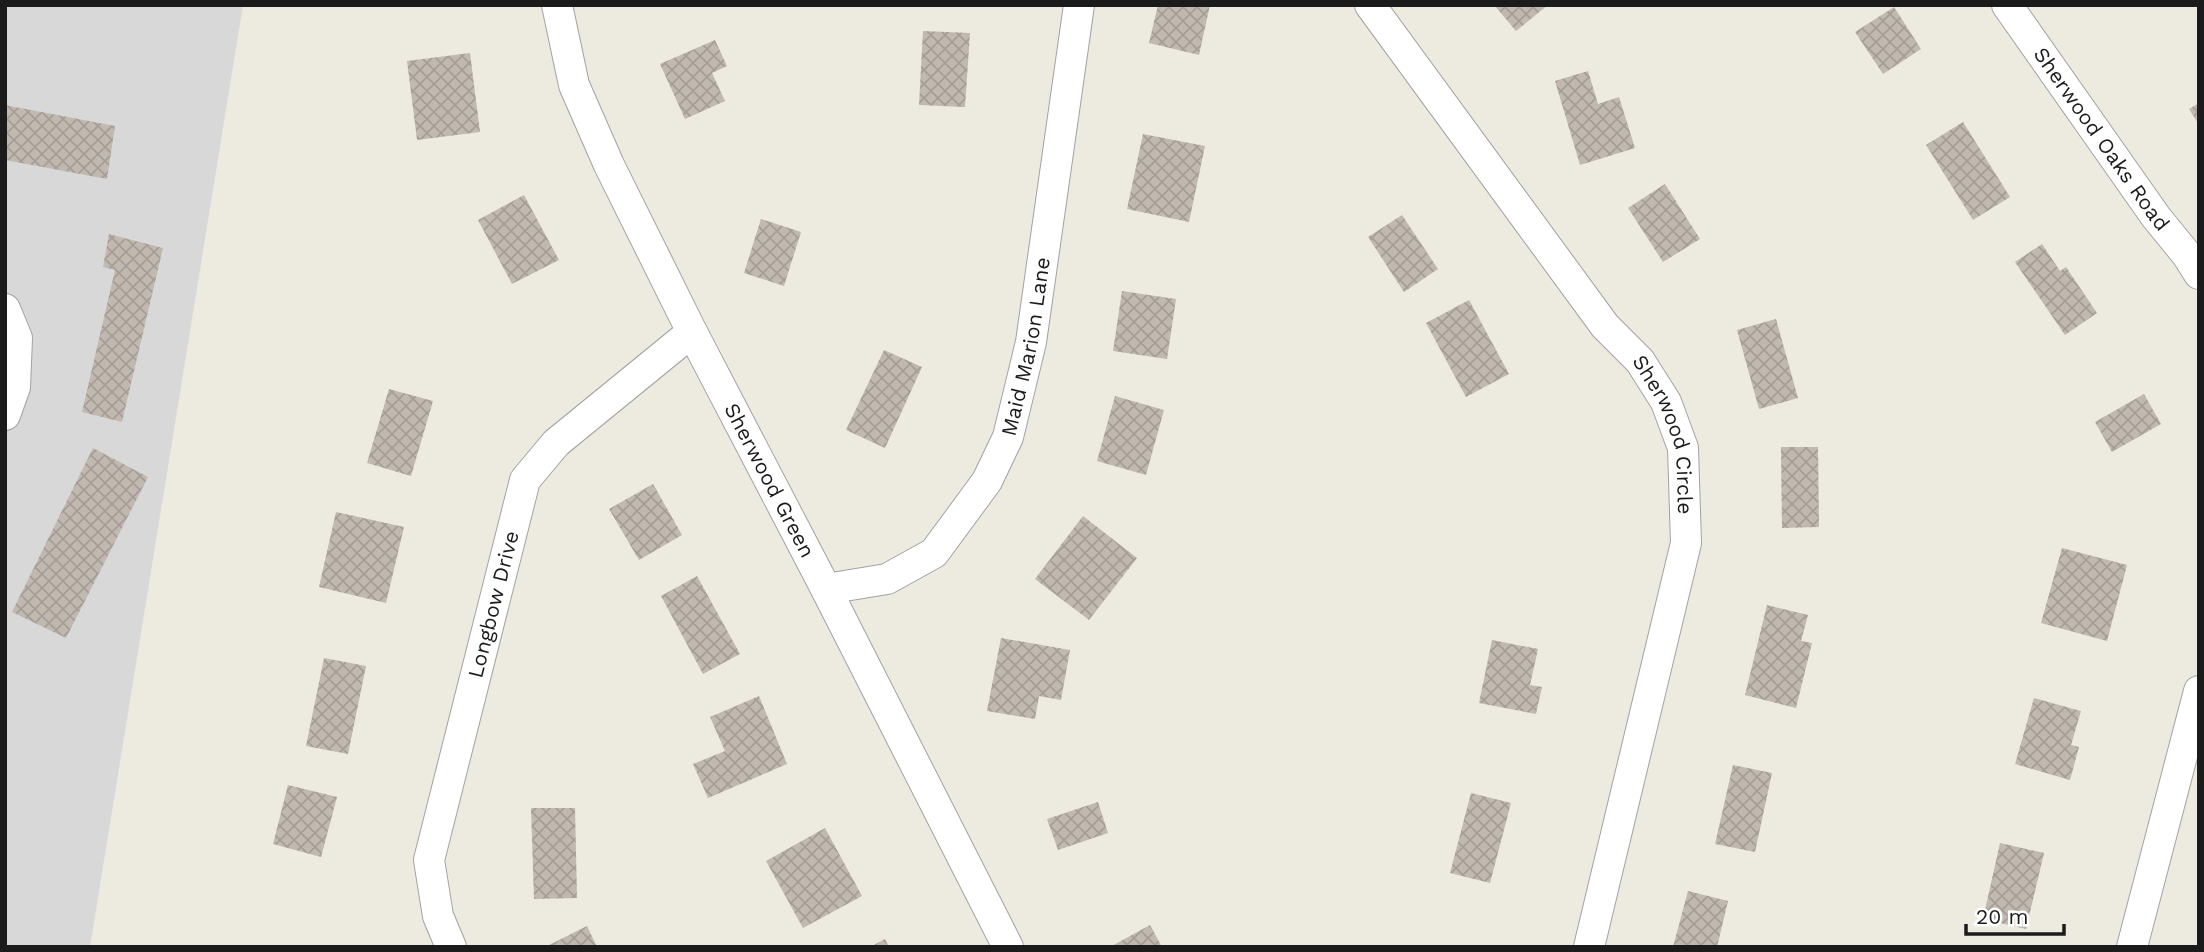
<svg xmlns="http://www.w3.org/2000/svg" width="2204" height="952" viewBox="0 0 2204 952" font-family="'Work Sans',sans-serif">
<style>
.residential{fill:#d9d8d8}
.building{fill:url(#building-cross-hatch)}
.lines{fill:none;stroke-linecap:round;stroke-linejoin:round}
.street-casing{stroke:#a2a2a2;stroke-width:32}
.street{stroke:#fff;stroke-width:30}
.labels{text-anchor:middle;stroke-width:6;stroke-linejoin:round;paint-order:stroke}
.street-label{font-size:21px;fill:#1b1b1b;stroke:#fff}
</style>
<defs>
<pattern id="building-cross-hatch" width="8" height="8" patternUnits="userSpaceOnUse" patternTransform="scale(1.75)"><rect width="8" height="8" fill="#c1b9b0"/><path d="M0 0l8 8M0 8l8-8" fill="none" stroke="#a59e97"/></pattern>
</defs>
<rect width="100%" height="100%" fill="#edeae0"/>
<path class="residential" d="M5,5H243L90,947H5Z"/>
<path class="building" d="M1158,5H1210L1199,55L1149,43Z
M1494,5H1548L1516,31Z
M1894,7L1921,49L1883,74L1855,32Z
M923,31L970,33L965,107L919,105Z
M715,40L727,66L712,73L725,101L685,119L660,64Z
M470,53L480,132L417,140L407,61Z
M1588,71L1598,104L1619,97L1635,148L1580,165L1555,81Z
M2199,103V125L2189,109Z
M5,105L115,126L107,179L5,160Z
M1963,122L2010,197L1973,220L1926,145Z
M1143,134L1205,146L1189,222L1127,209Z
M1665,184L1700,239L1663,262L1628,208Z
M524,195L559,260L512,284L478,220Z
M1402,215L1438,269L1404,292L1368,237Z
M761,219L801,232L784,286L744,273Z
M109,234L163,248L122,422L82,412L115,270L103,267Z
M2042,244L2060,271L2066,267L2097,313L2065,335L2015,262Z
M1122,291L1176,299L1167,359L1113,351Z
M1469,300L1509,374L1466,397L1426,323Z
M1776,319L1798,398L1759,409L1737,330Z
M884,350L922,367L885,448L846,430Z
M389,389L433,401L411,476L367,463Z
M2144,394L2161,424L2112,452L2095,422Z
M1115,396L1164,410L1146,475L1097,461Z
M1781,447H1818L1819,527L1782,528Z
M93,448L148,477L66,638L12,612Z
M653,484L682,535L639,560L609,509Z
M336,512L404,527L386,603L319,587Z
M1083,516L1137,558L1089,620L1035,579Z
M2062,548L2127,565L2107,641L2041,623Z
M697,576L740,654L703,674L661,596Z
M1767,605L1808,615L1801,641L1812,643L1796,708L1745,695Z
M1001,638L1070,650L1061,700L1039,696L1035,719L987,711Z
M1492,640L1538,649L1530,685L1542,687L1536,714L1479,703Z
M324,658L366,666L348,754L306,746Z
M759,696L787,764L708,798L693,764L725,751L710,717Z
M2034,698L2081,711L2071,745L2079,747L2070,780L2015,764Z
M1733,765L1772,773L1755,852L1715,844Z
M288,785L337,797L321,857L273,844Z
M1471,793L1511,803L1490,883L1450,873Z
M1098,802L1108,833L1058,850L1047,819Z
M531,808H575L577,898L534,899Z
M825,828L862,896L803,928L766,861Z
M2000,843L2044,853L2026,929L1983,919Z
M1688,891L1728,901L1717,947H1673Z
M1150,925L1162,947H1110Z
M587,926L597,947H545Z
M885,939L889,947H870Z"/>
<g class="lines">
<g class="street-casing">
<g id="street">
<path id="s1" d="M557,5L574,85L609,165L692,332L826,589L1008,947"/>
<path id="s2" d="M1370,5L1605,326L1640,361L1666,402L1683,448L1686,543L1589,947"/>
<path id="s3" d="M2007,5L2156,217L2187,255L2199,274"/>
<path d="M5,309L17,338L15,387L5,415"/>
<path id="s4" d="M826,589L887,579L934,553L987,481L1008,437L1031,342L1079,5"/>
<path id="s5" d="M451,947L438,916L429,860L525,480L556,443L692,332"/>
<path d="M2132,947L2199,691"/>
</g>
</g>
<use href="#street" class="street"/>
</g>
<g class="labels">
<g class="street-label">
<text dy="7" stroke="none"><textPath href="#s3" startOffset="164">Sherwood Oaks Road</textPath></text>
<text dy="7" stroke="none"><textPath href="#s4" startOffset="346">Maid Marion Lane</textPath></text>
<text dy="7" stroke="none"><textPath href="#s2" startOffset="527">Sherwood Circle</textPath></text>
<text dy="7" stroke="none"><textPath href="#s1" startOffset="523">Sherwood Green</textPath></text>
<text dy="7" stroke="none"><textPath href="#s5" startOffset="354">Longbow Drive</textPath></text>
</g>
</g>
<rect width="2204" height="952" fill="none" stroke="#1b1b1b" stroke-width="14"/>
<path d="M1966 924v10h98v-10" fill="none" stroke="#1b1b1b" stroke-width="3.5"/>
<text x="1976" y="924" font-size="21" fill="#1b1b1b" stroke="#ffffff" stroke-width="5" paint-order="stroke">20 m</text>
</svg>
